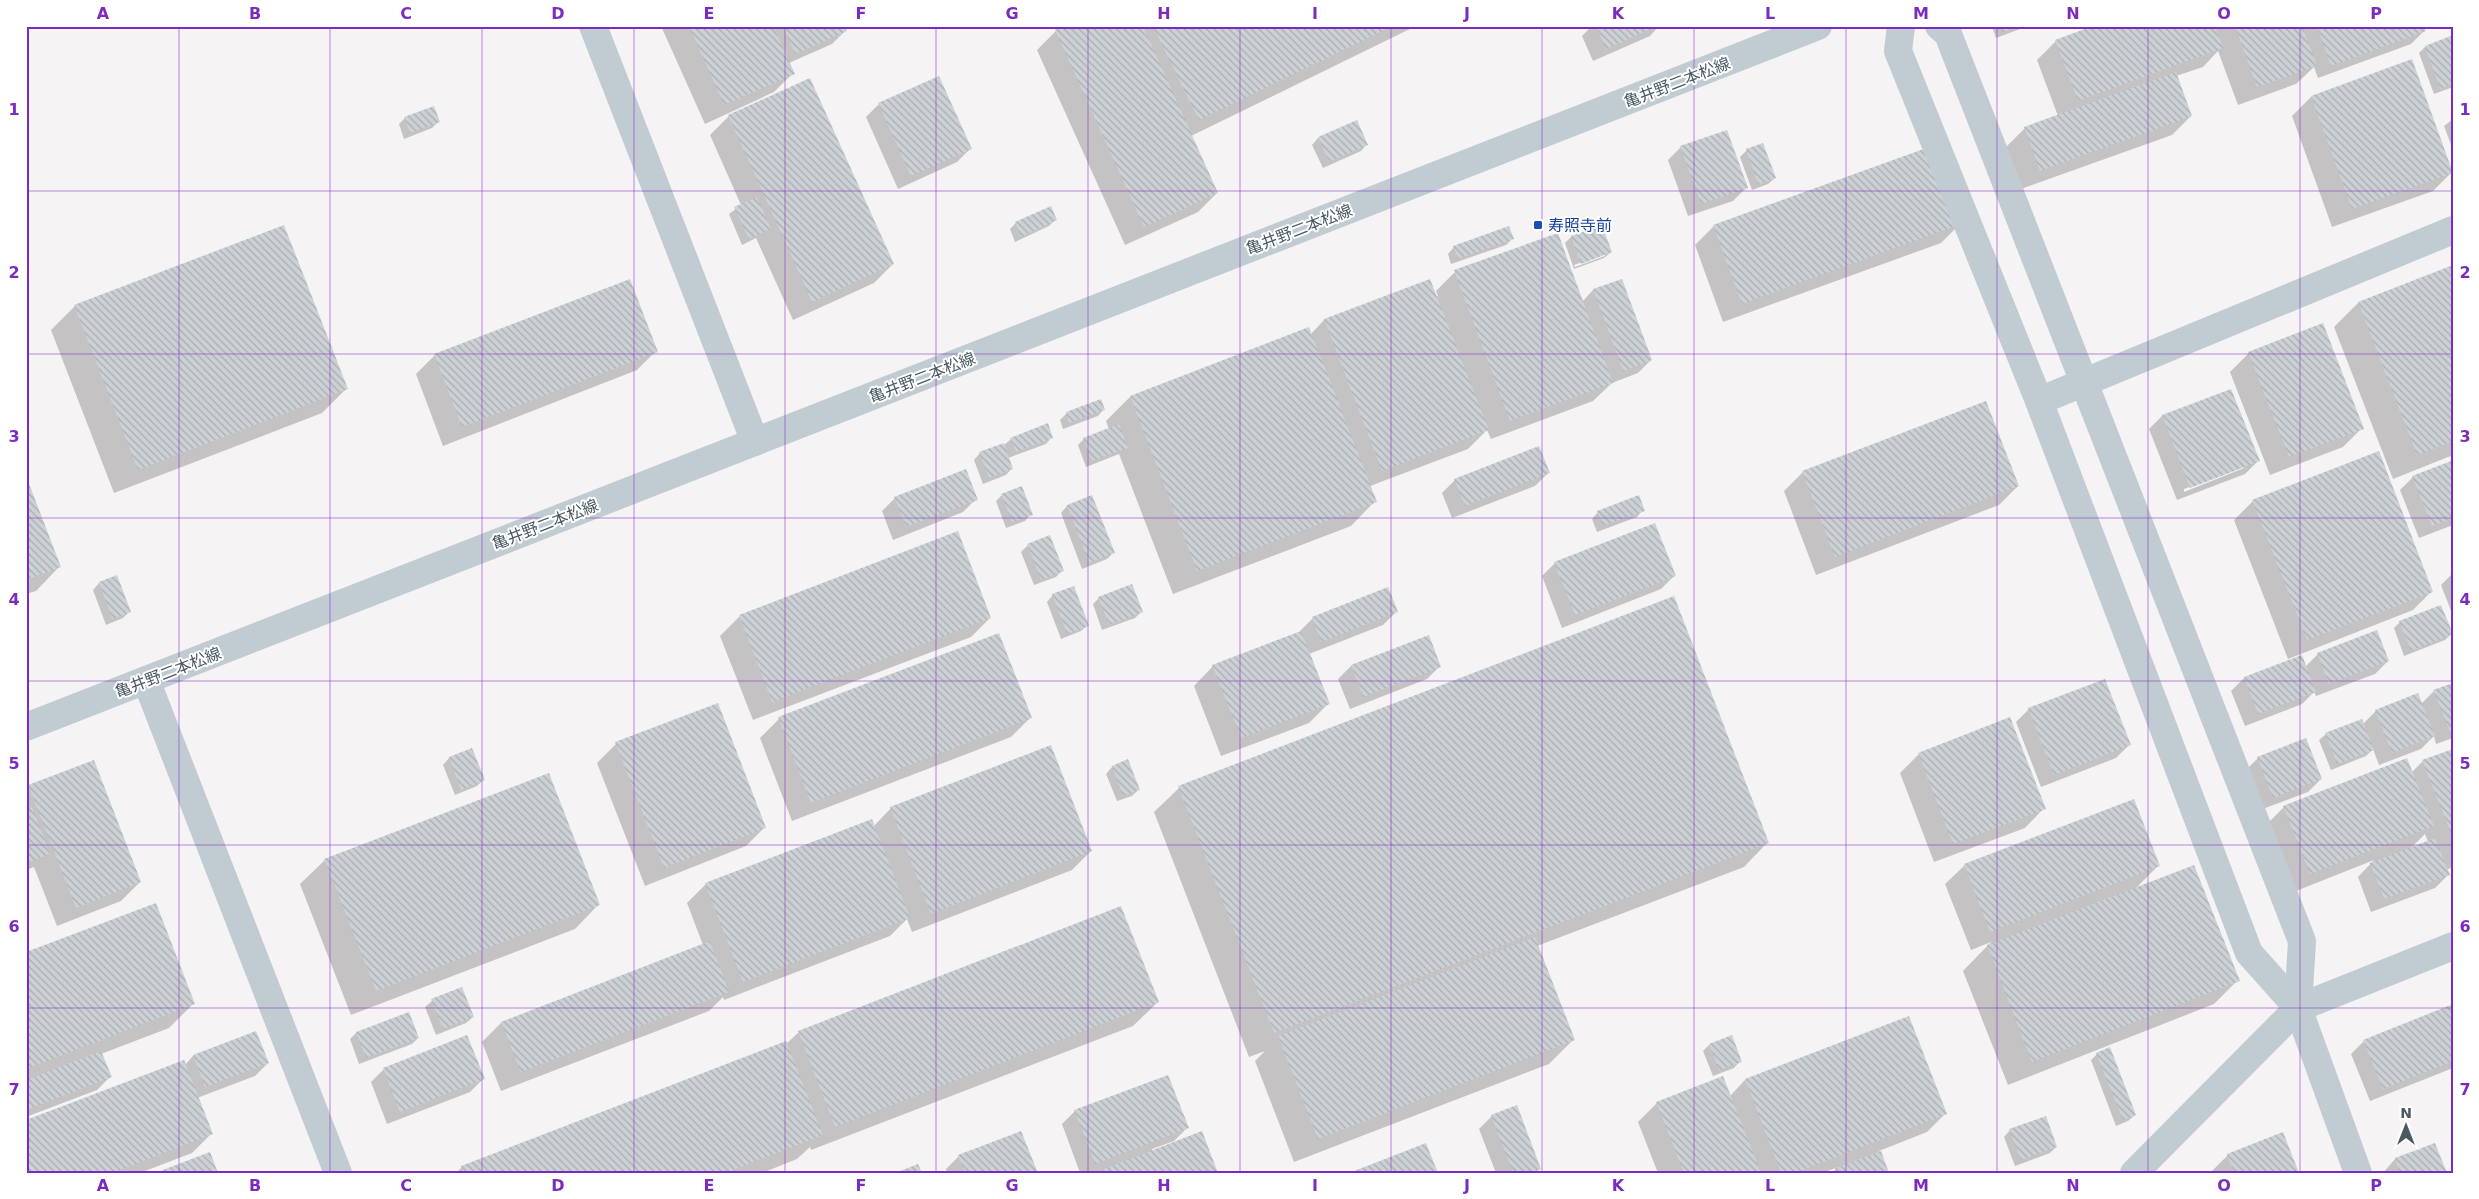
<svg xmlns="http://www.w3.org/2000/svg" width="2479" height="1199" viewBox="0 0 2479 1199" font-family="'DejaVu Sans','Noto Sans JP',sans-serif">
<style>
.shadow{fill:#0003;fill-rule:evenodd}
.building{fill:url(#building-back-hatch)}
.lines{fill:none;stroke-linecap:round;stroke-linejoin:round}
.minor{stroke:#c0ccd2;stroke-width:28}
.tertiary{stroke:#c0ccd2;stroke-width:28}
.grid{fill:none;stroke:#7b2cbf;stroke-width:1;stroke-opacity:0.55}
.transit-dot{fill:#1a4fb4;stroke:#fff;stroke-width:2}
.labels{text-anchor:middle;stroke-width:4;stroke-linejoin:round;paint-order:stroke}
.street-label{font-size:16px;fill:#495961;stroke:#fff}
.transit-label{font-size:16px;fill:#164399;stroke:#fff;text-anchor:start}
.neatline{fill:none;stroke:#7b2cbf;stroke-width:2}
.grid-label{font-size:16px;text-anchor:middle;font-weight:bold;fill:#7b2cbf}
</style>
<defs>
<pattern id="building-back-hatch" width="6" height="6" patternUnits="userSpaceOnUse" patternTransform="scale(1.25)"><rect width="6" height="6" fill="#ccd1d5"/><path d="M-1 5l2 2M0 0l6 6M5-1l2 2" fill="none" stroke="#a8adb0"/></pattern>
</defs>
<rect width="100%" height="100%" fill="#f5f3f3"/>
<path class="shadow" d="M661,26H843L845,31L832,44L789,63L793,73L774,92L705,124Z
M1066,26H1416L1191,136L1217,193L1198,212L1125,245L1037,50L1056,31Z
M1592,26H1659L1650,36L1593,61L1582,36Z
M1992,26H2028L1996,38Z
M2097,26H2423L2424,31L2411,44L2318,78L2314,67L2296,84L2238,105L2218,51L2203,67L2176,76L2191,116L2172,135L2021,189L2006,147L2025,128L2058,116L2037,60L2056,41Z
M2453,37V87L2434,94L2419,53L2425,47Z
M2411,60L2452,172L2433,191L2332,227L2292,116L2311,97Z
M879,104L970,149L957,162L898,189L866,117Z
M729,116L893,264L874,283L793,320L756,238L742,245L729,214L741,205L710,135Z
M405,118L438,122L432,128L404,139L399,124Z
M2453,119V150L2444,126Z
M1357,121L1367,144L1361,151L1323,168L1312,145L1318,138Z
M1763,144L1775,178L1768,184L1752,190L1740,157L1746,151Z
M1681,147L1746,188L1733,201L1688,216L1668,160Z
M1055,220L1049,226L1015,242L1010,229L1016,223Z
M1960,224L1941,243L1723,322L1695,245L1714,226Z
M1601,226L1611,252L1604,258L1574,269L1565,243L1571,237ZM1605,254V256L1575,267L1574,265Z
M1513,238L1506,245L1451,264L1448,254L1454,247Z
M2453,266V455L2393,479L2334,327L2358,303Z
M1455,272L1582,302L1593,290L1621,281L1651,360L1638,373L1612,383L1593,401L1491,439L1487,430L1468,449L1370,486L1375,501L1351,526L1173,594L1119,454L1086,467L1078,445L1084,439L1109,429L1106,421L1130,397L1311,334L1324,320L1429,280L1436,297L1438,296L1436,291Z
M75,306L346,389L322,413L114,493L51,330Z
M656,351L637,370L443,446L416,374L435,355Z
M2249,353L2362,428L2343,447L2270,475L2230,372Z
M2231,390L2258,461L2245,474L2177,500L2149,429L2162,416ZM2244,466V468L2184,492V489Z
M1100,401L1104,409L1098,416L1063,429L1060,420L1066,414Z
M1052,437L1046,444L1008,458L1012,468L1006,475L983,484L974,460L980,453L1003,446L1011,439Z
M2450,463L2453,469V525L2419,538L2400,490L2413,477Z
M1803,472L2018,486L1999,505L1816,575L1784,491Z
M1548,473L1535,486L1452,518L1442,493L1455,480Z
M26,479L60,566L36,591L26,594Z
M1002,495L1031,514L1025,521L1006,528L996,501Z
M1091,497L1113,553L1107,559L1082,569L1061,513L1067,506Z
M895,498L976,499L963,512L893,540L882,511Z
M2253,501L2432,591L2413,610L2288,659L2234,520Z
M1643,510L1637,517L1597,532L1592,519L1598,512Z
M957,532L990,618L971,637L753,720L720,636L740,616Z
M1049,537L1062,570L1056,577L1034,585L1021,552L1028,545Z
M1555,563L1674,576L1661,589L1562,628L1542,576Z
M2453,573V616L2441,585Z
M116,577L129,612L123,618L106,625L93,590L99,583Z
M1053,595L1087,625L1081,631L1061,639L1047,602Z
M1099,598L1141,612L1135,618L1102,630L1093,604Z
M1396,612L1383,625L1309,654L1328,704L1309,723L1221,756L1194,686L1213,666L1300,633V631L1313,618Z
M2400,622L2451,634L2445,640L2404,656L2394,628Z
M1428,637L1440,666L1427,679L1350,709L1338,679L1351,666Z
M2318,654L2388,661L2375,674L2316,696L2314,692L2302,704L2245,726L2231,691L2244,678L2301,656L2305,667Z
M2453,685V738L2436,744L2434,736L2421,749L2379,765L2373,749L2366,756L2331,770L2319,740L2326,734L2363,724L2376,711L2421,704L2434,691Z
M2029,709L2129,745L2116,758L2041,787L2016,722Z
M1030,718L1011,737L792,821L760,738L779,719Z
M2305,739L2321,779L2308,792L2260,810L2245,771L2258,758Z
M616,744L765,827L746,846L645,886L597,763Z
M471,750L483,780L477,786L455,795L443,765L449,758Z
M2453,750V867L2446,870L2448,875L2435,888L2371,912L2358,877L2374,860L2291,893L2265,826L2284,807L2412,772L2423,761ZM2425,834L2428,842L2410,849Z
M1919,754L2044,808L2025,828L1934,862L1900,773Z
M1127,761L1138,790L1132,796L1117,801L1106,774L1112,767Z
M29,786L140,882L121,901L57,926L34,867L26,870V789Z
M1179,788L1768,842L1744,867L1537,946L1573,1040L1549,1064L1294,1162L1255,1061L1265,1051L1249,1057L1154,812Z
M891,808L1091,851L1072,870L912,932L907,919L890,936L724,1000L723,997L709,1011L501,1091L482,1042L501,1023L703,945L687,903L706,884L874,826Z
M325,860L599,904L575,929L351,1015L300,884Z
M1965,865L2158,866L2135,889L2238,980L2214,1004L2008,1085L1963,971L1991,942L1971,950L1945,884Z
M26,954L193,1004L169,1028L101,1054L110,1077L97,1090L26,1117Z
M462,989L473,1017L466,1023L436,1035L425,1007L432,1001Z
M1158,1002L1133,1026L811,1150L810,1147L797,1159L762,1173H456L461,1168L786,1044L799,1032Z
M2453,1006V1068L2370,1101L2351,1054L2364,1041Z
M408,1013L418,1038L412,1044L359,1064L350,1039L356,1033Z
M1908,1017L1946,1113L1927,1132L1879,1151L1888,1173H1832L1838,1167L1823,1173H1658L1638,1122L1657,1103L1730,1096L1745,1080Z
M1731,1037L1740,1061L1734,1068L1713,1076L1703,1051L1709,1045Z
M2097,1054L2135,1115L2128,1121L2116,1126L2091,1060Z
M193,1056L268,1063L255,1076L197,1098L211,1134L192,1153L140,1173H26L185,1065Z
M384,1069L483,1079L470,1092L387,1124L371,1082Z
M1075,1111L1187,1128L1174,1141L1152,1149L1153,1152L1217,1173H1080L1062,1124Z
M1492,1116L1540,1168L1535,1173H1496L1479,1129Z
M2010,1130L2056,1147L2050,1153L2015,1166L2004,1137Z
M2434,1144L2445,1173H2383L2395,1159Z
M2228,1155L2298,1173H2210Z
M959,1156L1036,1173H947L946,1169Z"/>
<path class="building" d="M689,26H773L795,74L724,105Z
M783,26H845L847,31L795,54Z
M1063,26H1143L1218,193L1144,227L1055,30Z
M1153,26H1393L1199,120Z
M1596,26H1657L1606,49Z
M2000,26H2019L2003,32Z
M2093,26H2215L2223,48L2078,101L2055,40Z
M2235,26H2302L2317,66L2257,87Z
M2317,26H2424L2426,31L2331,66Z
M2453,35V84L2440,89L2425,46Z
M2412,59L2453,173L2352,209L2311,96Z
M2176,72L2192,116L2040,171L2024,127Z
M939,76L972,149L911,176L878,103Z
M810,78L894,264L812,302L728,115Z
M434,106L440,122L410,133L404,117Z
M1357,120L1368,145L1329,162L1318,137Z
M1727,130L1748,188L1701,204L1680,146Z
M1763,143L1776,178L1758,185L1746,149Z
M1932,146L1961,224L1742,304L1713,225Z
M757,197L771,229L749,239L734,207Z
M1051,206L1057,220L1021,237L1015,222Z
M284,225L348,389L138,470L74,305Z
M1602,225L1612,252L1581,264L1571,236Z
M1509,226L1514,239L1458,259L1453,246Z
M1558,233L1613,383L1510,421L1454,270Z
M2453,265V441L2417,455L2358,302Z
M630,279L658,352L462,427L434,354Z
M1430,279L1489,430L1382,471L1324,319Z
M1622,279L1652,360L1623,371L1593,289Z
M2323,323L2364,429L2289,457L2248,352Z
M1309,327L1377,502L1197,571L1130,396Z
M2231,389L2260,461L2190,488L2162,415Z
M1101,399L1105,410L1069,423L1066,412Z
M1986,401L2019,486L1835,557L1802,471Z
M1048,423L1053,438L1016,452L1010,438Z
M1119,424L1128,448L1092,461L1083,438Z
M1004,443L1013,469L989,478L979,452Z
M1539,446L1550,473L1465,506L1454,479Z
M2379,451L2433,592L2307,640L2252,500Z
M2451,461L2453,518L2432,526L2412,476Z
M966,469L978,500L906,527L894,497Z
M26,476L61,567L26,580Z
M1022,486L1033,515L1012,522L1001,494Z
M1092,495L1115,553L1089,563L1067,505Z
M1639,495L1645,511L1603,526L1597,511Z
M1655,523L1676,576L1575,615L1554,562Z
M958,531L991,618L772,702L739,615Z
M1050,535L1064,571L1041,580L1027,544Z
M117,575L131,612L112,619L99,582Z
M1132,584L1143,612L1109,625L1098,597Z
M1074,586L1089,626L1067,634L1052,594Z
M1388,587L1398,612L1321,642L1312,617Z
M1674,596L1769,843L1274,1033L1178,786Z
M2441,605L2453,634L2411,651L2399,621Z
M2377,630L2389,661L2329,684L2317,653Z
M1301,631L1330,704L1241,738L1212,665Z
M999,633L1032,718L811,803L778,717Z
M1429,635L1441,667L1363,697L1351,665Z
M2302,655L2316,692L2258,714L2244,677Z
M2105,679L2131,745L2054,775L2028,708Z
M2453,683V730L2450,732L2433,690Z
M2418,693L2435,736L2392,753L2375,710Z
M718,703L766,828L664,868L615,742Z
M2010,717L2046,809L1953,844L1918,753Z
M2362,719L2374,750L2337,764L2325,733Z
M2306,738L2322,779L2273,798L2257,757Z
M1051,745L1092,851L931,914L890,807Z
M472,748L485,780L461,790L449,757Z
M2453,749V838L2422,760Z
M2407,758L2434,826L2310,874L2283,806Z
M1128,759L1140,790L1123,796L1112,766Z
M94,760L141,882L76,908L28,785Z
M549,773L600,905L376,991L324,859Z
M2134,799L2160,866L1990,932L1964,864Z
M32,807L50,854L26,863V809Z
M872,819L910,918L743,982L705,883Z
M2435,838L2450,875L2384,899L2370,863Z
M2194,865L2240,981L2032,1062L1987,945Z
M156,903L195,1004L26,1069V952Z
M1121,906L1159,1002L835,1127L798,1031Z
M1535,937L1575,1040L1318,1139L1278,1036Z
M710,941L729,992L521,1072L501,1022Z
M462,987L474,1017L443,1029L431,999Z
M2453,1004V1061L2383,1089L2363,1040Z
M409,1012L419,1038L366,1058L356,1032Z
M1909,1016L1947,1114L1795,1173H1781L1745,1079Z
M256,1031L269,1063L205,1087L193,1055Z
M467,1035L485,1079L400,1112L383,1068Z
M1732,1035L1742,1062L1719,1070L1709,1044Z
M786,1041L823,1135L726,1173H463L461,1166Z
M2110,1047L2136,1115L2123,1120L2096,1053Z
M101,1051L112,1077L26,1110V1080Z
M184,1060L213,1134L112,1173H26V1120Z
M1168,1075L1189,1128L1095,1164L1074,1110Z
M1723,1076L1761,1173H1684L1656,1102Z
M1517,1105L1541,1169L1531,1173H1513L1491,1115Z
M2046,1116L2057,1147L2021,1160L2009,1129Z
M1021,1131L1038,1173H965L958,1155Z
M1202,1131L1218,1173H1094Z
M2283,1132L2299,1173H2234L2227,1154Z
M1426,1143L1438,1173H1349Z
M2435,1143L2447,1173H2400L2395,1158Z
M1881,1151L1889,1173H1837L1835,1168Z
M210,1152L218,1173H155Z
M918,1164L922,1173H895Z"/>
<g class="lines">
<path class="minor" d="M593,26L755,442
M1901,26L1898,51L2039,401L2249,953L2298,1008L2358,1173
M1939,26L1948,34L2302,941L2298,1008
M2039,401L2453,230
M146,680L338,1173"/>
<path class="tertiary" d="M26,727L1818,26
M2134,1173L2298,1008L2453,946"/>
</g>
<path class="grid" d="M179,26V1173M330,26V1173M482,26V1173M634,26V1173M785,26V1173M936,26V1173M1088,26V1173M1240,26V1173M1391,26V1173M1542,26V1173M1694,26V1173M1846,26V1173M1997,26V1173M2148,26V1173M2300,26V1173M26,191H2453M26,354H2453M26,518H2453M26,681H2453M26,845H2453M26,1008H2453"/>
<rect class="transit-dot" x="1533" y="220" width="10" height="10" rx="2.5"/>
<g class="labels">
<g class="street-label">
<text transform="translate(1677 82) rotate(-21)" y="6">亀井野二本松線</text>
<text transform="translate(1299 229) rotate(-21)" y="6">亀井野二本松線</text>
<text transform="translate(922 377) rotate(-21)" y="6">亀井野二本松線</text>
<text transform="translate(545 524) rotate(-21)" y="6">亀井野二本松線</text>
<text transform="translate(168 672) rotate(-21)" y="6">亀井野二本松線</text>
</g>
<g class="transit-label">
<text x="1548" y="231">寿照寺前</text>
</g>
</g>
<rect width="2479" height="1199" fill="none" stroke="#ffffff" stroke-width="55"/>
<g transform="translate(2406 1126)" stroke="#ffffff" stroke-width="4" paint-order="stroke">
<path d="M0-4L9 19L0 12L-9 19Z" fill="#495961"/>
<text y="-8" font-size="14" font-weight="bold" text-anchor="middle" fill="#495961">N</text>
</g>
<rect x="28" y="28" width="2424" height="1144" class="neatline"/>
<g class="grid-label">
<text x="103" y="19">A</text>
<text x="255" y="19">B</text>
<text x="406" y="19">C</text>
<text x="558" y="19">D</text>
<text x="709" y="19">E</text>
<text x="861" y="19">F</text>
<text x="1012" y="19">G</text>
<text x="1164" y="19">H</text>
<text x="1315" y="19">I</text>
<text x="1467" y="19">J</text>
<text x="1618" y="19">K</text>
<text x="1770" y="19">L</text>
<text x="1921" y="19">M</text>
<text x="2073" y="19">N</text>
<text x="2224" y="19">O</text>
<text x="2376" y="19">P</text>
<text x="14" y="115">1</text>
<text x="2465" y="115">1</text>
<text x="14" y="278">2</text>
<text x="2465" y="278">2</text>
<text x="14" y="442">3</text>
<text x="2465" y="442">3</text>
<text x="14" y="605">4</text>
<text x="2465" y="605">4</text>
<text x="14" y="769">5</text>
<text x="2465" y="769">5</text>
<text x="14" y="932">6</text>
<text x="2465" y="932">6</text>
<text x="14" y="1095">7</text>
<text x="2465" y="1095">7</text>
<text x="103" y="1191">A</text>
<text x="255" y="1191">B</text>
<text x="406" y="1191">C</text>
<text x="558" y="1191">D</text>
<text x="709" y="1191">E</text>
<text x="861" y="1191">F</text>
<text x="1012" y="1191">G</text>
<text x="1164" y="1191">H</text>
<text x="1315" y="1191">I</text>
<text x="1467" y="1191">J</text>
<text x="1618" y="1191">K</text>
<text x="1770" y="1191">L</text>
<text x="1921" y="1191">M</text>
<text x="2073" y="1191">N</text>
<text x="2224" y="1191">O</text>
<text x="2376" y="1191">P</text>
</g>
</svg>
